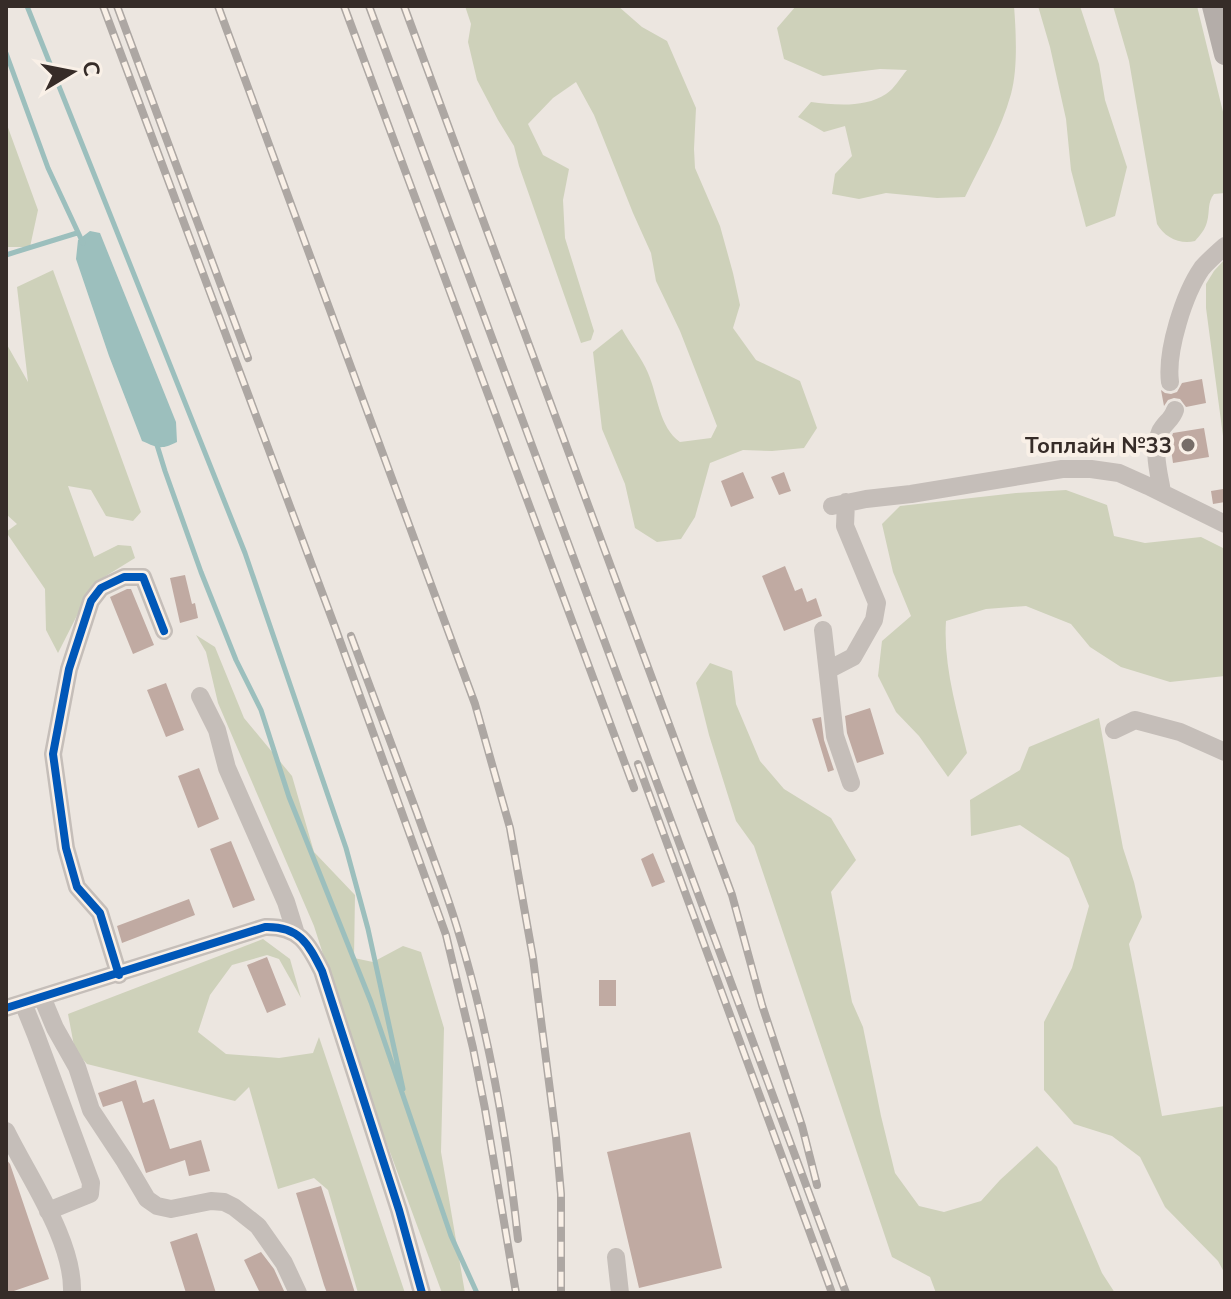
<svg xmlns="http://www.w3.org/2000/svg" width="1231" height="1299" viewBox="0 0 1231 1299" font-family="'Nunito Sans',sans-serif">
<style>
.green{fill:#ced1ba}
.water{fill:#9cbfbd}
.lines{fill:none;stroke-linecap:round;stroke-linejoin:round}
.stream{stroke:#9cbfbd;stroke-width:5}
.building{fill:#c0aaa2}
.minor{stroke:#c5beb9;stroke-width:18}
.major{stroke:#b4ada9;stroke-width:22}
.rail-casing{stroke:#ada7a3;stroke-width:8}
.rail{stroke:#f9f0e7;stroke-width:5;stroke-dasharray:15;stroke-linecap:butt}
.cycleway-casing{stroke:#f9f0e7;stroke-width:13}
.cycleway{stroke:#0057b8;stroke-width:8}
.poi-dot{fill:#766d68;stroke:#f9f0e7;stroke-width:3}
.labels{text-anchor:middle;stroke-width:8;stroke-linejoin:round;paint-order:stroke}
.poi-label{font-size:22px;font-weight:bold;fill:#362c28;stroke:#f9f0e7;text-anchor:end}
</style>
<rect width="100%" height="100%" fill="#ece6e0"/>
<path class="green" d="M465,6H618L642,27L667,41L696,108L694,149L695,168L720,226L733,273L740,305L733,328L756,360L800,381L817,428L804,448L772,451L743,450L710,463L695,517L681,539L657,542L635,528L625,484L602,429L593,352L622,329C630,344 642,358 648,373C658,396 659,427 680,442L711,438L717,426L680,331L656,281L651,253L633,213L594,115L576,82L553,98L528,124L543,155L569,169L563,200L565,238L594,331L591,340L581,343L519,166L514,146L498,120L477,80L468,42L471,24Z
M796,6H1014C1016,31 1018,69 1011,94C1001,130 981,164 965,197L937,198L886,193L859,199L832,194L835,174L852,156L845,126L824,132L798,117L811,102C835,105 865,108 886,94C894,89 901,77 907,70L880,69L823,76L784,59L777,28Z
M1038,6H1080L1099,64L1105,100L1127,167L1115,216L1086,227L1071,170L1066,119L1050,47Z
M1113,6H1197L1225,120V193L1214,194C1207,203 1210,211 1207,222C1205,230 1200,235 1195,241C1180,245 1164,237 1157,224L1129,61Z
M6,122L38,210L30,247H7L6,245Z
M1225,259V451L1206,308V284L1214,271Z
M53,270L141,512L133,521L106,516L91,490L68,486L94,557L118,545L131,546L135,558L93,584L58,653L46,630L45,589L6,532L17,524L6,514V343L28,382L17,287Z
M1066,490L1107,505L1114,536L1145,543L1201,537L1225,549V676L1170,682L1121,667L1090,647L1071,624L1026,606L986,609L946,621C943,665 957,710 967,753L948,777L919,736L896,712L878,676L882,641L911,616L893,572L882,524L900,506L1016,493Z
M196,635L215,647L244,718L292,776L314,852L355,895L354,958L373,962L403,946L421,952L444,1028L441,1152L465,1293H442L363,1079L314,926L218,703L206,652Z
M710,663L732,671L736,704L760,761L784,789L831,818L856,860L831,892L852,1002L863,1027L881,1116L895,1173L919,1206L944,1212L981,1201L1000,1180L1037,1146L1057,1167L1102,1273L1115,1293H936L930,1277L892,1257L754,846L736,821L709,735L696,683Z
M1099,718L1123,848L1134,882L1142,917L1129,944L1162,1116L1225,1106V1274L1218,1261L1165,1207L1140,1157L1112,1136L1074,1124L1044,1090V1022L1072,968L1089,906L1069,858L1020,825L971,836L970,800L1020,770L1029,747Z
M263,939L290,959L301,998L279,959L267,955L232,965L210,995L198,1032L226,1054L279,1058L313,1053L319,1037L405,1293H358L328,1190L314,1178L278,1189L249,1087L235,1101L87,1064L75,1051L68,1014Z"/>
<path class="water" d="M90,231L100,233L176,422L177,442C161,450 158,448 142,441L109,356L76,259L78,240Z"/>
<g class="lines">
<path class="stream" d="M27,6L245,553L346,848L368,929L403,1089
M6,53L48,168L83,243
M6,255L77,233
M157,445L165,471L201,572L236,660L261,710L289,797L371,1002L451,1236L477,1293"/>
</g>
<path class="building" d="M1202,379L1206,403L1186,407L1180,399L1174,398L1168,400L1164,406L1161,390L1165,393L1171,394L1177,392L1182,383Z
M1204,428L1209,457L1173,463L1170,442L1173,433Z
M743,472L754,498L731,507L721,481Z
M784,472L791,491L779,495L771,477Z
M1223,489L1225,502L1213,504L1211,491Z
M785,566L795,591L802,588L807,602L816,598L822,616L784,631L762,576Z
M185,575L192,604L195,603L198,618L180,623L170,578Z
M127,589H131L154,645L133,654L110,597Z
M166,683L184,730L166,737L147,690Z
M870,708L884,754L857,763L847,733L845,716Z
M821,717L824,740L834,770L828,772L812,719Z
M199,768L219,819L198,828L178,776Z
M231,841L255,900L233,908L210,849Z
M653,853L665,882L652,887L641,859Z
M189,899L195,915L122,943L117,926Z
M267,957L286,1005L267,1013L247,965Z
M599,980H616V1006H599Z
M136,1080L143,1103L154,1099L170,1149L201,1140L210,1171L189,1176L185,1160L146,1173L122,1101L103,1107L98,1093Z
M690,1132L722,1268L639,1288L607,1152Z
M6,1159L10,1164L49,1279L8,1293H6Z
M321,1186L350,1277L355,1293H327L324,1285L296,1193Z
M197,1233L216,1293H186L170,1242Z
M261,1252L274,1269L285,1293H260L244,1260Z"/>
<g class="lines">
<path class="minor" d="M1170,382C1166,351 1184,294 1202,268C1209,260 1217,253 1225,246
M1162,492C1159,473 1152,451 1160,432C1164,423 1172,420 1175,410
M832,506L866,499L911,494L1062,469H1091L1119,473L1148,486L1225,524
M823,630L835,736L851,783
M828,670L853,657L874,620L877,603L845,526L846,502
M200,696L217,730L227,768L286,902L296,934
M1114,730L1135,720L1180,732L1225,752
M119,975L100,913L77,887L66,848L53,754L69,669L91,601L101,588L124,577H143L164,631
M42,997L55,1028L77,1067L91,1110L124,1160L147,1199L157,1206L171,1209L211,1201L224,1202L234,1207L258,1226L284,1263L298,1293
M23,1003L36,1035L91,1183L90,1194L48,1211
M6,1008L265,927C299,926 308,943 322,971L399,1210L422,1293
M6,1131C29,1178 74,1241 72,1293
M616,1257L620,1293"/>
<path class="major" d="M1213,6L1225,54"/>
<g class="rail-casing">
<path id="rail" d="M103,6L335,627L446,935L473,1048L485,1109L516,1293
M117,6L248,358
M218,6L475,704L510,828L533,958L556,1137L561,1194V1293
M344,6L634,788
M369,6L846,1293
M404,6L732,895L762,1005L802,1126L817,1185
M351,636C373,695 395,754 417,813C431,853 447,893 459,934C489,1033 507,1136 518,1239
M638,764L832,1293"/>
</g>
<use href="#rail" class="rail"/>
<g class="cycleway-casing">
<path id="cycleway" d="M119,975L100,913L77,887L66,848L53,754L69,669L91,601L101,588L124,577H143L164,631
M6,1008L265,927C299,926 308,943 322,971L399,1210L422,1293"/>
</g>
<use href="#cycleway" class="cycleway"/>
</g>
<circle class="poi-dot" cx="1188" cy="445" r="8"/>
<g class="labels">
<g class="poi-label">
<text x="1172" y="453">Топлайн №33</text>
</g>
</g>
<rect width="1231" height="1299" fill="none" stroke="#362c28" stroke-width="16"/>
<g transform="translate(72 72) rotate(80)" stroke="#f9f0e7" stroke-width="6" paint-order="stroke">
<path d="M0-6L14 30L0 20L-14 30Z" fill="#362c28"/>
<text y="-12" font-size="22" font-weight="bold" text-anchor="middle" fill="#362c28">С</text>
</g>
</svg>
